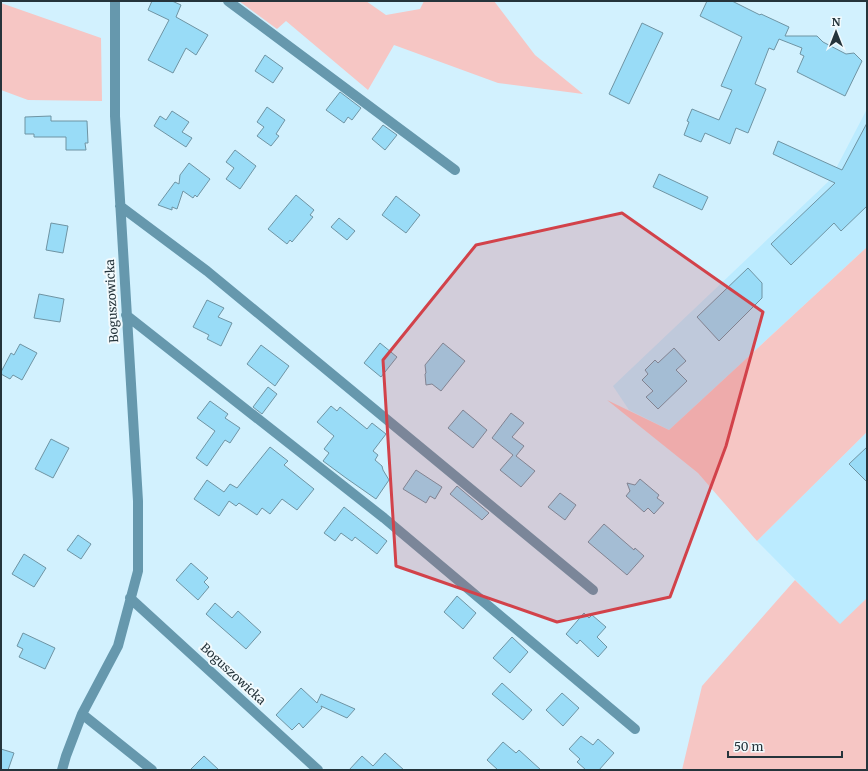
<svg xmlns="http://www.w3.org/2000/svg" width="868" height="771" viewBox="0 0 868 771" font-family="Merriweather,serif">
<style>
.built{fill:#bbebff}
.green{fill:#f6c6c4}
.building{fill:#99dcf7;stroke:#6f94a3}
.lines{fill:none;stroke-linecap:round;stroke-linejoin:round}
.minor{stroke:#6698ad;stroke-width:10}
.marked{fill:#d2424a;fill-opacity:0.2;stroke:#d2424a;stroke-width:3;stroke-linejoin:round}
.labels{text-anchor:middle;stroke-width:4;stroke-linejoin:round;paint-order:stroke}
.street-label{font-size:12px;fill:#25343b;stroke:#f2fafd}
</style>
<rect width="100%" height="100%" fill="#d2f1fe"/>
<path class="built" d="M867,109V247L669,430L629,410L613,386L830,180Z
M867,432V598L840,625L757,541Z"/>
<path class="green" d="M239,1H366L386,15L420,9L424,1H494L535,55L583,94L498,83L394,45L368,90L286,21L277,29Z
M1,3L101,38L102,101L28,100L1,90Z
M867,247V432L757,541L698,473L607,400L669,430Z
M795,580L840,624L867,598V770H682L702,686Z"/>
<path class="building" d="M152,1H172L181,5L176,17L208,35L196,55L186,48L173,73L148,60L169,20L148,10Z
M707,1H732L760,15L761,14L789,27L785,36H817L823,42L846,54L854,53L862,61L845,96L797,72L804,56L800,54L802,48L779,39L774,50L769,48L755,84L766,89L748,133L736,128L730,144L705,133L701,142L684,135L689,122L687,121L692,109L719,120L732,90L721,86L742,37L700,16Z
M642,23L663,33L629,104L609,94Z
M265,55L283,68L273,83L255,71Z
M340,92L361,108L352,120L348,117L344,123L326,110Z
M267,107L285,120L276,134L279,136L271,146L257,136L264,127L257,122Z
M172,111L189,122L182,132L192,138L186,147L154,126L160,116L166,120Z
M51,116V121H87L88,143H85L86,150H66V137H34V134H25V117Z
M867,123V206L841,231L834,223L791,265L771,244L835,183L773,154L778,141L842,170Z
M383,125L397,135L385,150L372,139Z
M235,150L256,166L240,189L226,179L234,168L226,162Z
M189,163L210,179L197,197L195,195L193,198L183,191L177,209L172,207V210L158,205L175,182L179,184L180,175Z
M659,174L708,197L702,210L653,187Z
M296,195L314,210L310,215L313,217L292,242L290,240L287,244L268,229Z
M396,196L420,215L406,233L382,215Z
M339,218L355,231L347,240L331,227Z
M51,223L68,226L63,253L46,250Z
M748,268L762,283V298L719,341L697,317Z
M39,294L64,299L60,322L34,318Z
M207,300L224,308L218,317L232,323L221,346L207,339L209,335L193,327Z
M380,343L397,357L381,377L364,363Z
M443,343L465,361L441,391L432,384L426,385L425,374L426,373L425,365Z
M20,344L37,353L22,380L13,375L10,379L1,374V372L11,353L14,355Z
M261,345L289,366L275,386L247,364Z
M674,348L686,361L676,370L687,381L658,409L646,397L653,391L642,380L648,374L645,370L655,360L658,363Z
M268,387L277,394L262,414L253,407Z
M210,401L228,414L225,418L240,428L230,443L225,440L207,466L196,458L215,431L197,418Z
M331,406L337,411L340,407L367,429L372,423L386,434L373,451L378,455L375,460L382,466L383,470L389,480L376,499L346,478L323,461L329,453L324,449L334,436L317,422Z
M463,410L487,430L473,448L448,428Z
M511,413L524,423L512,437L524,446L516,456L535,471L521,487L500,470L513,455L492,438Z
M51,439L69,448L53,478L35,469Z
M270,447L288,461L284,465L314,489L297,510L282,499L270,514L262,508L257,515L239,503L236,506L229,501L219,516L194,499L207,480L224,492L230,484L237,488Z
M867,447V482L849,464Z
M416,470L442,487L435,499L430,496L426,503L403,489Z
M640,479L659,495L657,498L664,503L654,514L648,508L644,512L626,496L630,491L627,483L635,485Z
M457,486L489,513L482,520L450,494Z
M560,493L576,505L565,520L548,507Z
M344,507L387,541L377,554L355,537L352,541L341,533L335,541L324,533Z
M604,524L634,550L635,548L644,556L627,575L588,542Z
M78,535L91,544L81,559L67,550Z
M24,554L46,568L34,587L12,574Z
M191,563L208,578L204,582L209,587L198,600L176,580Z
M457,596L476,613L463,629L444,612Z
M215,603L232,618L238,611L261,632L246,649L206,614Z
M584,613L589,618L592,615L606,627L597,637L607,647L598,657L580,640L577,644L566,634Z
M23,633L55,648L45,669L19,657L23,649L17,646Z
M512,637L528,652L510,673L493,658Z
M502,683L532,710L523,720L492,694Z
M301,688L317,703L321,694L355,709L347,718L321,706L322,708L303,728L299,723L292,730L276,715Z
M562,693L579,708L563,726L546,710Z
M581,736L593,745L598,739L614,753L599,770H586L577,762L580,759L569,749Z
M503,742L516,753L519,750L541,770H498L487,760Z
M1,749L14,753L8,770H1Z
M385,753L404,770H349L362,756L373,766Z
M204,756L219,770H190Z"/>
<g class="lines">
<path class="minor" d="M228,1L455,170
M120,206L207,271L593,590
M126,315L384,518L635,729
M130,598L318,770
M82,714L152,770
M62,770L66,756L82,714L118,646L138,571V501L115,116V1"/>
</g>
<path class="marked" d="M622,213L763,312L726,446L670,597L557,622L396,566L383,360L476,245Z"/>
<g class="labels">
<g class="street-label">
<text transform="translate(112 301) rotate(-93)" y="4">Boguszowicka</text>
<text transform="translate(233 674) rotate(43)" y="4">Boguszowicka</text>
</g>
</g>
<rect width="868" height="771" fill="none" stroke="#25343b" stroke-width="4"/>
<g transform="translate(836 32)" stroke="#f2fafd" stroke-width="3" paint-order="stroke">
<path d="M0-3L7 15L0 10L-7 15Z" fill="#25343b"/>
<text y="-6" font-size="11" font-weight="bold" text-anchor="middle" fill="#25343b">N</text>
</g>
<path d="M728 751v6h114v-6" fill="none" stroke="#25343b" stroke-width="2"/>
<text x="734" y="751" font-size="12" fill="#25343b" stroke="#f2fafd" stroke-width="3" paint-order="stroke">50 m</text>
</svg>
